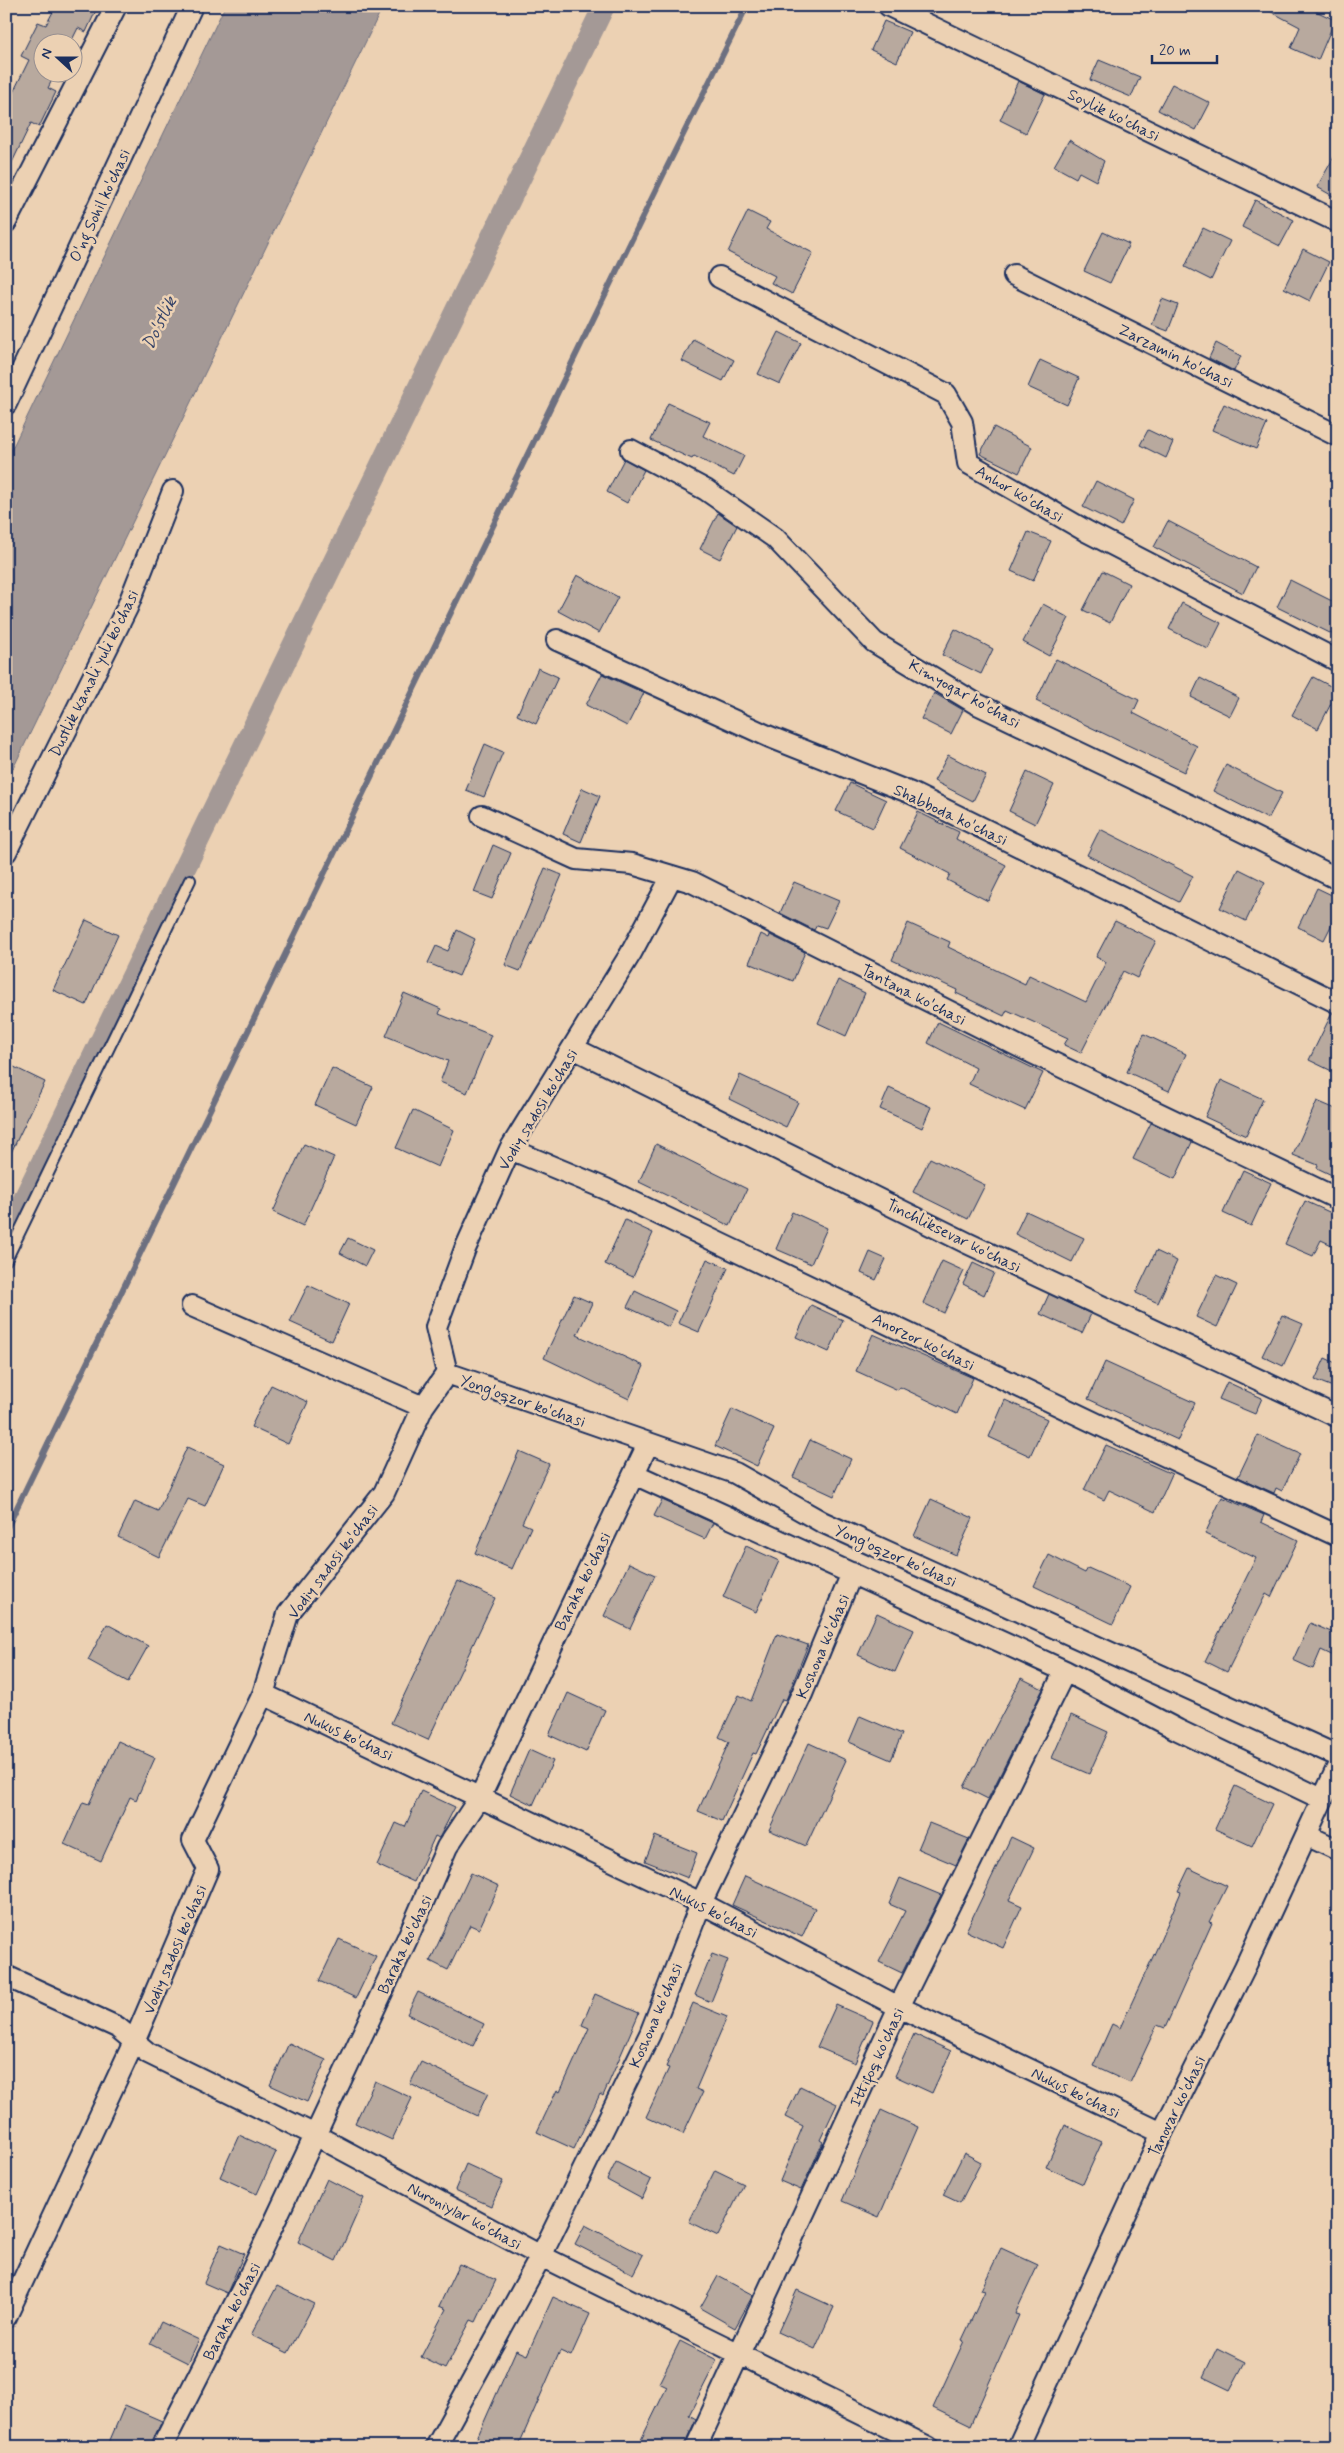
<svg xmlns="http://www.w3.org/2000/svg" width="1344" height="2453" viewBox="0 0 1344 2453" font-family="Mynerve,sans-serif">
<style>
.water{fill:#a49996;stroke:#6d6f80}
.lines{fill:none;stroke-linecap:round;stroke-linejoin:round}
.stream{stroke:#6d6f80;stroke-width:6}
.canal{stroke:#a49996;stroke-width:22}
.building{fill:#b8a99e;stroke:#1b2f5e}
.lane-casing{stroke:#1b2f5e;stroke-width:14}
.street-casing{stroke:#1b2f5e;stroke-width:24}
.lane{stroke:#ecd1b3;stroke-width:10}
.street{stroke:#ecd1b3;stroke-width:20}
.labels{text-anchor:middle;stroke-width:5;stroke-linejoin:round;paint-order:stroke}
.street-label{font-size:16px;fill:#1b2f5e;stroke:#ecd1b3}
.water-label{font-size:18px;font-style:italic;fill:#364469;stroke:#ecd1b3}
</style>
<rect width="100%" height="100%" fill="#ecd1b3"/>
<filter id="ink" filterUnits="userSpaceOnUse"><feTurbulence type="fractalNoise" baseFrequency=".02" numOctaves="2"/><feDisplacementMap in="SourceGraphic" scale="10" xChannelSelector="R" yChannelSelector="G"/><feConvolveMatrix kernelMatrix="1 2 1 2 8 2 1 2 1" color-interpolation-filters="sRGB"/></filter>
<g filter="url(#ink)">
<path class="water" d="M225,6H383L6,783V461Z"/>
<g class="lines">
<path class="stream" d="M6,1530L667,167L747,6"/>
<path class="canal" d="M6,1236L604,6"/>
</g>
<path class="building" d="M56,6H98L86,32L78,28L71,42H42V72H56L48,88L56,92L39,127L31,123L6,175V107L29,60L21,56L38,22L46,25Z
M1260,6H1305L1335,20L1318,60L1291,48L1300,27Z
M884,21L910,32L897,62L871,50Z
M1099,60L1140,77L1131,97L1090,80Z
M1018,81L1045,94L1026,133L1000,120Z
M1172,84L1210,103L1196,130L1158,110Z
M1069,140L1104,161L1096,181L1079,172L1076,178L1054,166Z
M1338,150V199L1317,187Z
M1255,200L1294,220L1280,246L1242,227Z
M748,211L770,222L766,229L813,253L792,294L771,283L775,276L728,252Z
M1203,228L1230,241L1211,280L1185,267Z
M1103,232L1129,244L1110,283L1084,271Z
M1303,249L1329,262L1310,301L1284,288Z
M1162,299L1178,305L1168,331L1152,325Z
M779,332L801,343L780,384L758,374Z
M693,339L734,360L723,381L682,361Z
M1216,343L1241,356L1234,371L1209,358Z
M1040,360L1079,378L1067,405L1028,387Z
M668,403L710,422L703,436L744,456L734,476L694,456L692,459L651,440Z
M1224,404L1267,424L1256,449L1212,430Z
M994,427L1032,447L1019,473L980,454Z
M1148,430L1173,442L1166,458L1140,445Z
M624,459L644,470L627,503L607,492Z
M1096,481L1134,500L1121,526L1083,507Z
M718,513L737,526L720,559L700,549Z
M1168,521L1256,567L1243,593L1154,547Z
M1028,532L1051,541L1033,581L1011,571Z
M1103,571L1129,584L1110,623L1083,610Z
M577,575L618,597L599,633L558,611Z
M1290,580L1338,604V637L1277,607Z
M1182,603L1221,623L1208,649L1169,629Z
M1043,604L1069,618L1049,656L1023,642Z
M955,629L993,649L981,674L942,655Z
M1056,659L1139,700L1133,713L1197,746L1184,772L1036,701Z
M538,668L558,677L536,724L517,715Z
M602,674L644,693L627,726L586,705Z
M1313,677L1338,690L1318,729L1292,715Z
M1200,678L1239,698L1230,716L1191,697Z
M934,693L963,710L951,734L921,719Z
M485,744L503,752L484,797L466,790Z
M948,755L986,775L973,801L934,781Z
M1226,765L1282,793L1268,819L1213,791Z
M1027,772L1054,785L1035,824L1009,811Z
M850,783L886,800L873,828L836,811Z
M582,788L600,796L581,842L563,834Z
M918,812L959,832L956,839L1006,865L988,901L947,880L950,874L900,848Z
M1100,829L1193,876L1179,902L1087,855Z
M493,845L511,853L492,899L474,892Z
M545,868L562,875L520,971L505,965Z
M1239,869L1265,882L1246,921L1220,908Z
M794,882L839,901L826,928L817,925L814,930L780,913Z
M1317,888L1338,898V912L1324,940L1298,927Z
M86,920L118,935L86,1005L53,990Z
M1115,921L1156,941L1137,978L1123,971L1081,1053L1064,1045L1068,1038L1007,1010L1004,1016L956,993L957,990L892,960L908,923L950,942L948,947L1025,984L1029,975L1086,1002L1106,962L1096,957Z
M457,930L475,939L459,976L428,963L436,946L448,951Z
M761,934L769,938L770,935L805,952L793,981L749,963Z
M838,980L865,993L846,1036L818,1023Z
M404,993L441,1009L439,1014L491,1035L467,1093L440,1082L448,1061L386,1036Z
M1332,1013L1338,1015V1074L1309,1060Z
M938,1022L1043,1073L1025,1110L969,1084L976,1068L928,1043Z
M1144,1034L1186,1054L1169,1091L1127,1072Z
M12,1066L45,1082L6,1163V1080Z
M332,1068L373,1087L356,1124L315,1105Z
M740,1075L798,1102L786,1127L729,1099Z
M1221,1080L1263,1099L1246,1136L1205,1117Z
M889,1088L931,1107L922,1128L880,1109Z
M1317,1101L1338,1110V1178L1317,1168L1318,1165L1293,1155Z
M413,1110L454,1130L438,1167L396,1148Z
M1151,1123L1192,1142L1175,1179L1133,1159Z
M304,1144L334,1157L303,1226L273,1212Z
M656,1144L747,1189L730,1226L639,1182Z
M930,1158L985,1185L968,1219L913,1192Z
M1243,1170L1271,1183L1251,1226L1223,1213Z
M1305,1201L1338,1216V1248L1321,1240L1313,1256L1285,1244Z
M1026,1211L1084,1238L1072,1262L1015,1234Z
M792,1212L827,1228L811,1264L776,1249Z
M625,1220L653,1233L633,1277L605,1264Z
M348,1238L373,1250L365,1266L340,1253Z
M1156,1251L1177,1261L1158,1303L1136,1293Z
M870,1252L886,1259L876,1280L861,1273Z
M707,1259L728,1268L699,1332L678,1323Z
M942,1261L964,1271L944,1313L923,1303Z
M973,1263L994,1273L984,1295L963,1284Z
M1216,1275L1237,1285L1217,1327L1196,1317Z
M308,1285L349,1304L332,1341L290,1322Z
M635,1291L676,1311L669,1327L627,1307Z
M1049,1294L1091,1314L1082,1333L1040,1314Z
M574,1295L592,1303L577,1335L644,1366L629,1399L544,1358Z
M811,1305L843,1320L829,1352L796,1337Z
M1282,1315L1303,1324L1283,1366L1262,1356Z
M873,1334L973,1378L957,1414L900,1387L898,1390L856,1371Z
M1325,1358L1338,1364V1389L1315,1380Z
M1105,1362L1195,1403L1178,1440L1088,1399Z
M1227,1382L1262,1398L1255,1414L1219,1399Z
M271,1385L308,1402L288,1444L251,1427Z
M1005,1400L1047,1419L1030,1456L989,1437Z
M732,1409L774,1429L757,1466L715,1446Z
M1258,1435L1300,1454L1282,1491L1276,1488L1274,1493L1238,1477Z
M810,1440L851,1459L834,1496L793,1477Z
M1106,1445L1172,1474L1155,1512L1109,1490L1104,1500L1084,1490Z
M187,1447L224,1464L205,1506L188,1499L159,1557L118,1537L135,1501L158,1511Z
M519,1451L549,1464L522,1523L531,1527L512,1569L475,1553Z
M1222,1497L1264,1515L1261,1522L1298,1540L1271,1597L1266,1594L1227,1672L1205,1661L1256,1558L1205,1534Z
M931,1499L973,1518L956,1555L914,1536Z
M662,1500L713,1523L705,1539L654,1516Z
M746,1546L779,1561L756,1612L723,1597Z
M1049,1555L1085,1573L1088,1568L1130,1587L1113,1624L1034,1586Z
M629,1563L655,1575L630,1629L604,1616Z
M458,1581L495,1598L428,1740L391,1723Z
M877,1613L914,1630L895,1672L858,1655Z
M1310,1623L1338,1635V1658L1321,1650L1313,1669L1293,1660Z
M107,1624L148,1646L128,1682L88,1660Z
M777,1634L808,1645L786,1700L782,1699L756,1754L753,1753L722,1821L698,1811L729,1742L719,1737L739,1695L751,1701Z
M1021,1678L1043,1689L988,1799L964,1787Z
M568,1693L605,1710L586,1752L549,1735Z
M1071,1715L1108,1732L1089,1774L1052,1758Z
M860,1716L902,1734L891,1760L849,1742Z
M118,1741L155,1758L136,1800L130,1797L101,1861L64,1844L83,1802L89,1804Z
M809,1743L846,1760L806,1846L769,1830Z
M529,1750L553,1761L533,1805L510,1794Z
M1235,1786L1272,1804L1252,1846L1215,1829Z
M421,1791L455,1807L439,1838L435,1836L414,1882L377,1865L396,1823L405,1827Z
M929,1823L969,1839L956,1865L918,1849Z
M655,1836L697,1853L688,1878L645,1861Z
M1011,1837L1034,1848L1009,1900L1022,1906L1003,1948L966,1931Z
M1189,1868L1227,1886L1209,1922L1212,1923L1165,2028L1157,2025L1130,2083L1093,2066L1112,2024L1120,2028L1157,1948L1181,1892L1178,1891Z
M471,1873L499,1886L479,1929L470,1925L448,1970L430,1961Z
M745,1876L815,1908L802,1937L732,1905Z
M900,1878L941,1895L902,1973L879,1962L905,1911L889,1904Z
M339,1939L376,1956L356,1998L319,1981Z
M712,1954L728,1960L711,2002L695,1995Z
M418,1992L484,2024L473,2046L407,2014Z
M595,1994L639,2013L603,2096L600,2094L574,2149L537,2132L557,2090L560,2092L589,2028L582,2025Z
M693,2003L727,2017L696,2089L703,2092L683,2134L646,2117L669,2068L666,2067Z
M836,2005L873,2021L855,2063L817,2047Z
M914,2034L951,2051L932,2093L895,2076Z
M289,2043L326,2060L307,2102L270,2085Z
M421,2062L488,2093L477,2116L410,2084Z
M375,2081L412,2098L392,2140L355,2123Z
M800,2086L837,2104L820,2140L823,2142L801,2190L780,2181L803,2126L785,2117Z
M881,2110L918,2127L879,2217L842,2201Z
M1065,2125L1102,2142L1083,2184L1046,2167Z
M239,2135L276,2152L257,2194L220,2177Z
M964,2153L981,2162L960,2203L943,2195Z
M616,2162L651,2180L642,2199L607,2180Z
M466,2164L503,2181L491,2206L455,2190Z
M715,2170L744,2184L718,2236L689,2222Z
M327,2179L364,2198L336,2261L298,2242Z
M585,2225L643,2255L633,2274L575,2244Z
M221,2244L244,2254L227,2293L204,2283Z
M1001,2248L1038,2265L1015,2314L1019,2315L970,2426L933,2408L964,2341L962,2340L985,2291L981,2290Z
M459,2264L496,2280L476,2322L471,2320L445,2369L421,2357L446,2309L439,2306Z
M718,2276L753,2295L735,2328L700,2308Z
M277,2286L314,2304L288,2353L251,2335Z
M797,2290L834,2307L815,2349L778,2332Z
M553,2297L590,2314L571,2356L560,2351L518,2447H473L516,2350L527,2355Z
M161,2322L199,2340L188,2363L150,2344Z
M680,2341L717,2360L689,2415L696,2419L683,2447H649L640,2442L667,2387L659,2383Z
M1217,2348L1245,2362L1230,2390L1203,2377Z
M125,2405L162,2421L150,2447H107Z"/>
<g class="lines">
<g class="lane-casing">
<path id="lane" d="M6,1260L190,880"/>
</g>
<g class="street-casing">
<path id="street" d="M889,6L1338,222
M6,222L116,6
M1014,275L1338,436
M719,277L946,394L962,422L968,463L1086,531L1338,661
M6,404L192,6
M631,450L706,490L775,538L874,642L975,703L1195,808L1338,879
M557,640L770,737L911,793L1338,1003
M482,816L576,859L632,864L692,882L1020,1047L1338,1199
M6,852L127,608L173,491
M573,1048L967,1243L1338,1417
M510,1149L606,1189L1135,1442L1338,1536
M192,1306L423,1407
M447,1373L735,1473L822,1522L1338,1756
M634,1474L1065,1671L1178,1730L1322,1799
M263,1694L701,1903L899,2007L1162,2133
M1306,1835L1338,1850
M6,1976L117,2027L148,2053L315,2135L541,2256L928,2447
M6,2317L134,2042L208,1869L193,1840L263,1694L288,1614L384,1493L423,1407L447,1373L436,1327L465,1249L510,1149L631,953L672,876
M162,2447L252,2270L408,1937L447,1847L480,1797L648,1444
M436,2447L541,2256L650,2034L701,1903L802,1694L852,1573
M696,2447L899,2007L1065,1671
M1018,2447L1162,2133L1245,1967L1338,1766"/>
</g>
<use href="#lane" class="lane"/>
<use href="#street" class="street"/>
</g>
</g>
<g class="labels">
<g class="street-label">
<text transform="translate(1114 114) rotate(26)" y="6">Soylik ko'chasi</text>
<text transform="translate(99 205) rotate(-65)" y="6">O'ng Sohil ko'chasi</text>
<text transform="translate(1176 355) rotate(26)" y="6">Zarzamin ko'chasi</text>
<text transform="translate(1020 493) rotate(30)" y="6">Anhor ko'chasi</text>
<text transform="translate(93 673) rotate(-64)" y="6">Dustlik kanali yuli ko'chasi</text>
<text transform="translate(965 693) rotate(29)" y="6">Kimyogar ko'chasi</text>
<text transform="translate(951 814) rotate(25)" y="6">Shabboda ko'chasi</text>
<text transform="translate(914 994) rotate(27)" y="6">Tantana ko'chasi</text>
<text transform="translate(537 1109) rotate(-59)" y="6">Vodiy sadosi ko'chasi</text>
<text transform="translate(954 1235) rotate(26)" y="6">Tinchliksevar ko'chasi</text>
<text transform="translate(924 1341) rotate(26)" y="6">Anorzor ko'chasi</text>
<text transform="translate(523 1400) rotate(19)" y="6">Yong'oqzor ko'chasi</text>
<text transform="translate(896 1555) rotate(24)" y="6">Yong'oqzor ko'chasi</text>
<text transform="translate(332 1561) rotate(-53)" y="6">Vodiy sadosi ko'chasi</text>
<text transform="translate(582 1581) rotate(-64)" y="6">Baraka ko'chasi</text>
<text transform="translate(822 1646) rotate(-67)" y="6">Koshona ko'chasi</text>
<text transform="translate(349 1735) rotate(25)" y="6">Nukus ko'chasi</text>
<text transform="translate(714 1911) rotate(27)" y="6">Nukus ko'chasi</text>
<text transform="translate(404 1944) rotate(-65)" y="6">Baraka ko'chasi</text>
<text transform="translate(174 1949) rotate(-67)" y="6">Vodiy sadosi ko'chasi</text>
<text transform="translate(655 2015) rotate(-67)" y="6">Koshona ko'chasi</text>
<text transform="translate(876 2057) rotate(-65)" y="6">Ittifoq ko'chasi</text>
<text transform="translate(1076 2092) rotate(26)" y="6">Nukus ko'chasi</text>
<text transform="translate(1176 2106) rotate(-64)" y="6">Tanovar ko'chasi</text>
<text transform="translate(465 2215) rotate(28)" y="6">Nuroniylar ko'chasi</text>
<text transform="translate(231 2311) rotate(-63)" y="6">Baraka ko'chasi</text>
</g>
<g class="water-label">
<text transform="translate(159 323) rotate(-64)" y="6">Do'stlik</text>
</g>
</g>
<rect width="1344" height="2453" fill="none" stroke="#ecd1b3" stroke-width="25"/>
<rect x="12" y="12" width="1319" height="2428" fill="none" stroke="#1b2f5e" stroke-width="2" filter="url(#ink)"/>
<g transform="translate(58 58) rotate(291)"><circle r="24" fill="#ecd1b3" stroke="#989091"/>
<path d="M0-4L9 19L0 12L-9 19Z" fill="#1b2f5e"/>
<text y="-8" font-size="14" font-weight="bold" text-anchor="middle" fill="#1b2f5e">N</text>
</g>
<path d="M1152 55v8h65v-8" fill="none" stroke="#1b2f5e" stroke-width="2.5"/>
<text x="1159" y="55" font-size="15" fill="#1b2f5e" stroke="#ecd1b3" stroke-width="4" paint-order="stroke">20 m</text>
</svg>
